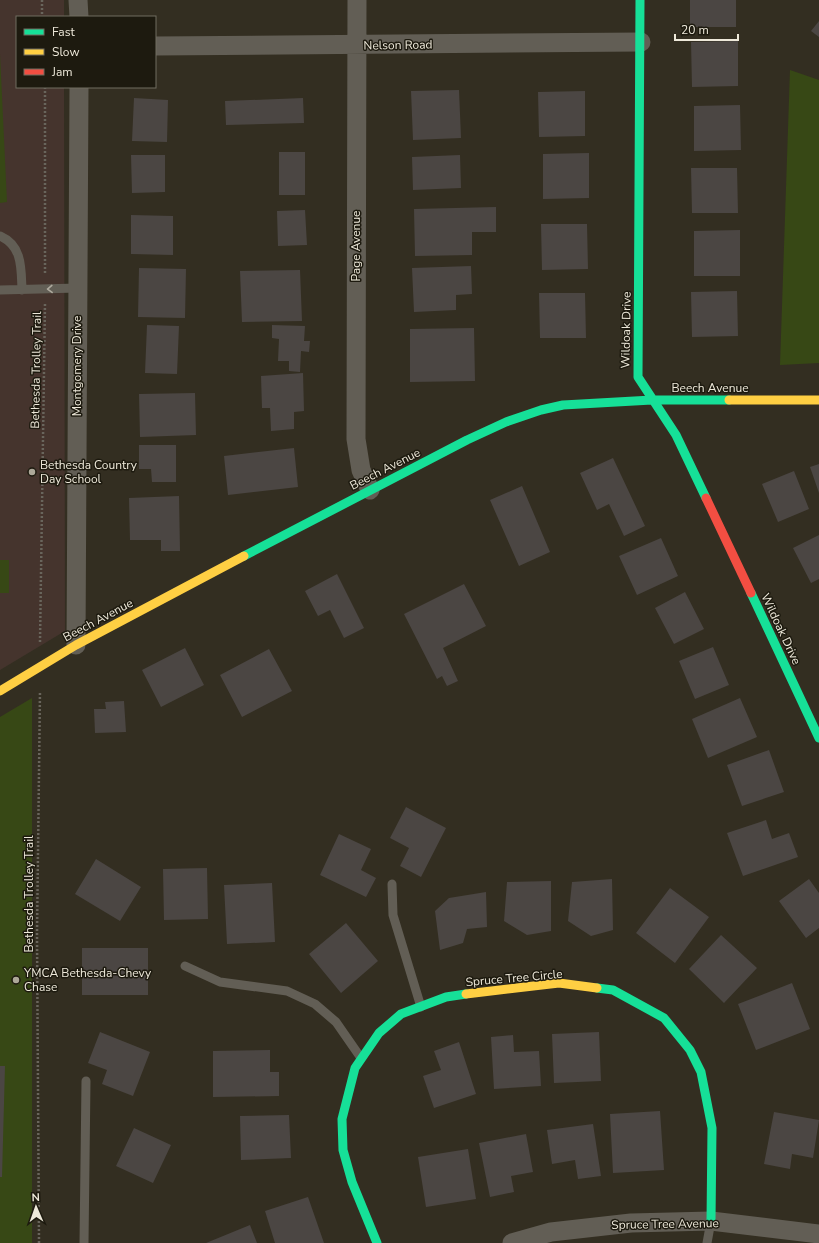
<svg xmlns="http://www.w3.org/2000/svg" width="819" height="1243" viewBox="0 0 819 1243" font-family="'Nunito Sans',sans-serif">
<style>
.education{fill:#45342d}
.green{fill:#374815}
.building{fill:#4b4643}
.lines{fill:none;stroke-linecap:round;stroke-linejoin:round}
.path{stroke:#69655c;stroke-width:2.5;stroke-dasharray:2 2;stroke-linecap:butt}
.lane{stroke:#625e55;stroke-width:9}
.street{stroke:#625e55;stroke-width:19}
.fast{stroke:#16e098;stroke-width:9}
.slow{stroke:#ffcf43;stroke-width:9}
.jam{stroke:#f24e42;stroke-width:9}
.oneway{stroke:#afaa9e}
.poi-dot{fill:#ada899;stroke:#1d1a0f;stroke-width:1.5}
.labels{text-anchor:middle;stroke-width:3;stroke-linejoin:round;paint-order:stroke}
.street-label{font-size:12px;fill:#eee9da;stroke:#1d1a0f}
.poi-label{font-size:12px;fill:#eee9da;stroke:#1d1a0f;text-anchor:start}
</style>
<rect width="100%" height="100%" fill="#332e21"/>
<path class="education" d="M0,0H64V17H17V87H64L65,631L0,670Z"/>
<path class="green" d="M0,54L7,202L0,203Z
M790,70L819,80V363L780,365Z
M0,560H9V593H0Z
M32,698V1243H0V717Z"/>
<path class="building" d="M690,0H736V27H690Z
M819,21V37L811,31Z
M738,41V86L692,87L691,42Z
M459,90L461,138L413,140L411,91Z
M585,91V136L539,137L538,92Z
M134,98L168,100L167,142L132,141Z
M303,98L304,123L226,125L225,101Z
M740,105L741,150L694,151V106Z
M279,152H305V195H279Z
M589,153V198L543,199V154Z
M131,155H165V192L132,193Z
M460,155L461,188L413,190L412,157Z
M691,168H737L738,213H692Z
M496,207V232H472V255L415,256L414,209Z
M305,210L307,245L278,246L277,211Z
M131,215L173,216V255L131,254Z
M541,224H587L588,269L542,270Z
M740,230V276H694V231Z
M471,266L472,294L456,295V310L414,312L412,268Z
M139,268L186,269L185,318L138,317Z
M300,270L302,321L242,322L240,271Z
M737,291L738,336L692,337L691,292Z
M539,293H585L586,338H540Z
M147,325L179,326L177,374L145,373Z
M272,325L305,326L304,341H310L309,352L301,351L300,372L289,371V361H278L279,339L272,338Z
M474,328L475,381L410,382V329Z
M303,373L304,411L294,412V429L271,431L270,408H262L261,376Z
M195,393L196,435L140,437L139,394Z
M139,445H176V482H152L151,469H139Z
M294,448L298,487L228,495L224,456Z
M613,458L645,526L624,536L609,504L597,510L580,473Z
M819,464V493L810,467Z
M794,471L809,509L778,522L762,484Z
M522,486L550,552L519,566L490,500Z
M179,496L180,551H161V540H130L129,498Z
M819,535V579L811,583L793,548Z
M661,538L678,576L637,595L619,556Z
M337,574L364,628L344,638L330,610L318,616L305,591Z
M464,584L486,626L443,648L458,681L447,686L442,676L437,679L404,614Z
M685,592L704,629L674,644L655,608Z
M713,647L729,685L695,699L679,661Z
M185,648L204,685L161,707L142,670Z
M269,649L292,691L242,717L220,675Z
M740,698L757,737L708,758L692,719Z
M124,701L126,732L95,733L94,709H106L105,702Z
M769,750L784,792L742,806L727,765Z
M406,807L446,828L421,877L400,866L409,848L390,838Z
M766,820L772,839L789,833L798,857L743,876L727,833Z
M339,834L371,849L361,870L376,878L366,897L320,875Z
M96,859L141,887L120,921L75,894Z
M207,868L208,919L164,920L163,869Z
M612,879L613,930L591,936L568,921L572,882Z
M809,879L819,893V928L806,938L779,901Z
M551,881V931L527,935L504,921L507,882Z
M272,883L275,942L227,944L224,885Z
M670,888L709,917L675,963L636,933Z
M486,892L487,927L467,929L463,943L440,950L435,911L449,898Z
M346,923L378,961L341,993L309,954Z
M721,935L757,968L724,1003L689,969Z
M82,948H148V995H82Z
M792,983L810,1029L756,1050L738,1004Z
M100,1032L150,1052L133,1096L102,1084L107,1070L88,1063Z
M599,1032L601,1081L554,1083L552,1034Z
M513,1035L514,1052L539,1051L541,1086L494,1089L491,1037Z
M459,1042L476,1094L434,1108L423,1076L441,1070L434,1051Z
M270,1050V1072H279V1096L213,1097V1051Z
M0,1066H5L2,1177H0Z
M660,1111L664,1170L613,1173L610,1114Z
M774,1112L819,1120L813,1158L792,1154L790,1169L764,1164Z
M289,1115L291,1158L241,1160L240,1116Z
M593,1124L601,1176L578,1179L575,1160L552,1164L547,1130Z
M134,1128L171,1145L153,1183L116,1166Z
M526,1134L533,1172L511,1176L514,1192L490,1197L479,1143Z
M468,1149L476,1199L426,1207L418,1157Z
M308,1197L324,1243H275L265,1211Z
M250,1225L257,1243H206Z"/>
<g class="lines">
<path class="path" d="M42,0V17
M45,87V274
M40,642L45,303
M39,1243L37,934L40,691"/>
<path class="lane" d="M0,236C23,246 21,269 22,290
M0,290L78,288
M392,884L393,915L421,1007
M185,966L220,982L287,991L315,1004L336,1022L361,1058
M84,1243L86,1081
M707,1243L711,1221"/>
<path class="street" d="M78,0L79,17
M357,0L356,439L361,470L370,490
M155,46L641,42
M76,645L79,87
M512,1243L551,1232L631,1223L711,1221L819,1234"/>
<path class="fast" d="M640,0L638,377L676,435L706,498
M244,556L467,440L506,422L541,410L563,405L652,400H729
M751,593L819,738
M597,988L613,990L664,1018L690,1050L701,1072L712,1128L711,1221
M377,1243L352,1182L343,1150L342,1119L355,1068L379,1033L401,1014L446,997L466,994"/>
<path class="slow" d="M729,400H819
M0,691L76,645L244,556
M466,994L559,983L597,988"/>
<path class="jam" d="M706,498L751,593"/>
</g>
<defs><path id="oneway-chevron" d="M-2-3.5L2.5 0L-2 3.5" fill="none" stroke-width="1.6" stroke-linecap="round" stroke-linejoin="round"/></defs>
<use class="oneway" href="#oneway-chevron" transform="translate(50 289) rotate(178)"/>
<g class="poi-dot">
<circle cx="32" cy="472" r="4"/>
<circle cx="16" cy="980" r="4"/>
</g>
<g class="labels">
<g class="street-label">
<text transform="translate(398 45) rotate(-1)" y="4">Nelson Road</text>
<text transform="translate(356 246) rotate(-90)" y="4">Page Avenue</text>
<text transform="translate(626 330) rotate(-89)" y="4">Wildoak Drive</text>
<text transform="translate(77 366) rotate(-90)" y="4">Montgomery Drive</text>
<text transform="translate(36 370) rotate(-89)" y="4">Bethesda Trolley Trail</text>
<text x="710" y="392">Beech Avenue</text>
<text transform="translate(385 469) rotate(-27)" y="4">Beech Avenue</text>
<text transform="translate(98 620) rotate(-28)" y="4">Beech Avenue</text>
<text transform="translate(781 629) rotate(65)" y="4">Wildoak Drive</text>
<text transform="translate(29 894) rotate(-90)" y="4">Bethesda Trolley Trail</text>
<text transform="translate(514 978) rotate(-5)" y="4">Spruce Tree Circle</text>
<text transform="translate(665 1224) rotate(-1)" y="4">Spruce Tree Avenue</text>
</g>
<g class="poi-label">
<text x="40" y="469">Bethesda Country<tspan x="40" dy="14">Day School</tspan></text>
<text x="24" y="977">YMCA Bethesda-Chevy<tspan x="24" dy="14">Chase</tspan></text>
</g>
</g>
<rect x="16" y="16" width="140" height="72" fill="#1d1a0f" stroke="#716d60"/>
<rect x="24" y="29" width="20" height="6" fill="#16e098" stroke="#716d60"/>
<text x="52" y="36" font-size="12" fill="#eee9da">Fast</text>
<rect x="24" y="49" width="20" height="6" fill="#ffcf43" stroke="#716d60"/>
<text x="52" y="56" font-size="12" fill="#eee9da">Slow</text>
<rect x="24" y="69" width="20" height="6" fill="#f24e42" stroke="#716d60"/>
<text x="52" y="76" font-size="12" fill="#eee9da">Jam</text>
<g transform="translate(36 1207) rotate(358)" stroke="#1d1a0f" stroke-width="3" paint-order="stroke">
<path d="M0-3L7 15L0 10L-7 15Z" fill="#eee9da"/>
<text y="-6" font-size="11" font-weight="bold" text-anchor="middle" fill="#eee9da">N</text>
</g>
<path d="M675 34v6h63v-6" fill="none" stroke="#eee9da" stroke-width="2"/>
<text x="681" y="34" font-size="12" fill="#eee9da" stroke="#1d1a0f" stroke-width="3" paint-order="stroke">20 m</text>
</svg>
